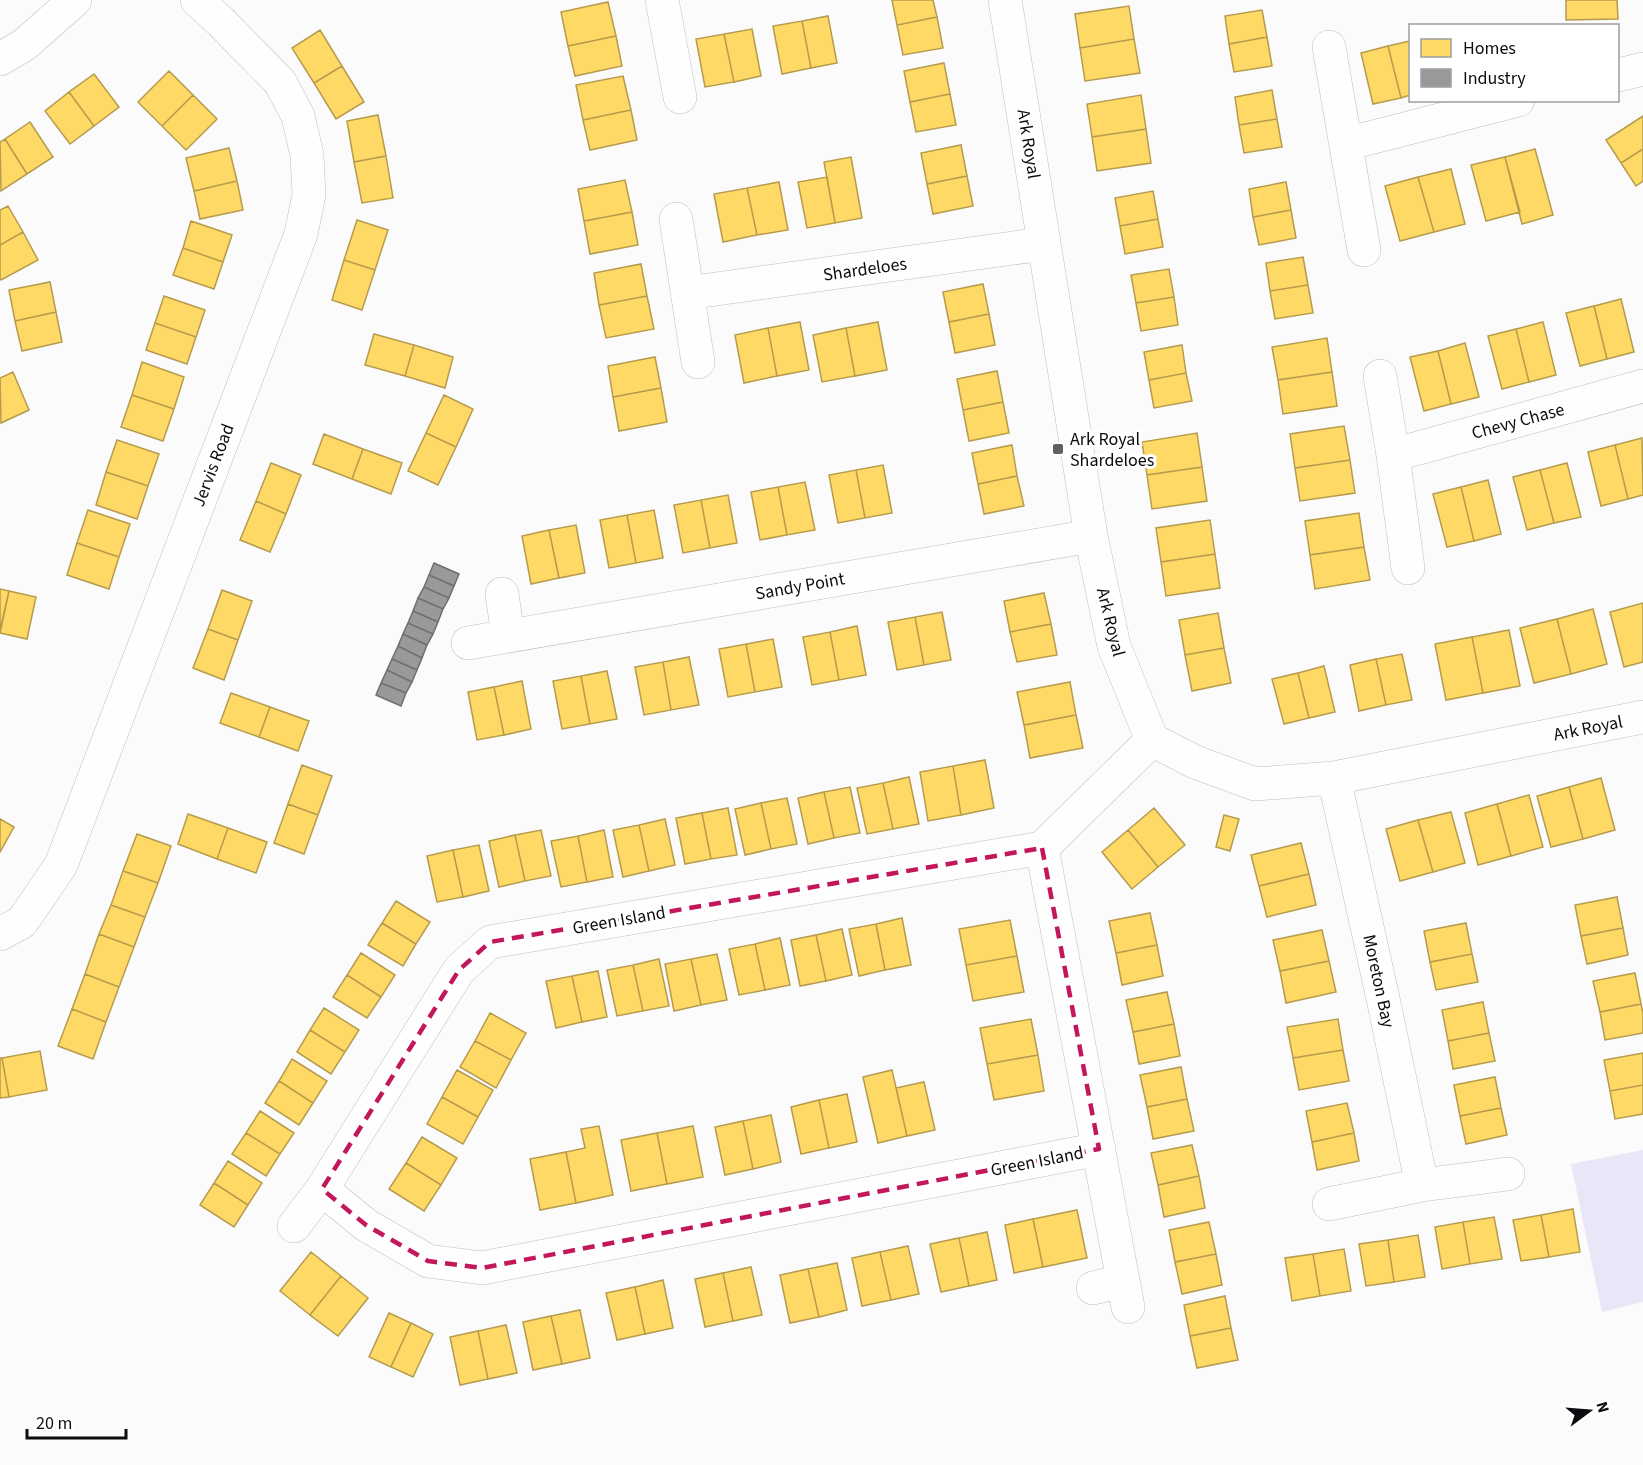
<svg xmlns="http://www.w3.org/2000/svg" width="1643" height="1465" viewBox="0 0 1643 1465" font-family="'Source Sans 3',sans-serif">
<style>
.green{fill:#e8e7f7}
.homes{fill:#ffd966;stroke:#b69b4c;stroke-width:1.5}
.industry{fill:#999;stroke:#6f6e70;stroke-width:1.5}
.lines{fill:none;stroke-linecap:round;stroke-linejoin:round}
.street-casing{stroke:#bebec1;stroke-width:34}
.street{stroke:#fefeff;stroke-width:33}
.marked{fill:none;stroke:#c2185b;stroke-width:4.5;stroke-dasharray:12 8;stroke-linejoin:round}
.poi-dot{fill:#605f62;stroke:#fff;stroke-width:2}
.labels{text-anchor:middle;stroke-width:6;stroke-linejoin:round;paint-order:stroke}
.street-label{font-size:18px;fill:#0c0b0f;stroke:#fff}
.poi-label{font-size:18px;fill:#0c0b0f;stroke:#fff;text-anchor:start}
</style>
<rect width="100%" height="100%" fill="#fbfbfc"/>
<path class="green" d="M1643,1150V1302L1602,1312L1571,1164Z"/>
<path class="homes" d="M892,0H933L937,17L897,25Z
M1566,0H1617L1618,19L1566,20Z
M608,2L616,36L568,46L561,12Z
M1129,6L1134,39L1080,48L1075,14Z
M1262,10L1267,37L1229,44L1225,16Z
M828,16L837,63L811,68L802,21Z
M937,17L943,48L903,55L897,25Z
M802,21L811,68L782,74L773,26Z
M752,29L761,76L734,82L724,34Z
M320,30L342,66L314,83L292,48Z
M724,34L734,82L705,87L696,39Z
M616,36L622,66L575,76L568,46Z
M1267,37L1272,66L1234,72L1229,44Z
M1134,39L1140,73L1085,81L1080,48Z
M1410,41V95L1401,98L1388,46Z
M1388,46L1401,98L1373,104L1361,53Z
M944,63L950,94L910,102L904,71Z
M342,66L364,102L336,119L314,83Z
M169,71L193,95L162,126L138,102Z
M94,74L119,107L94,126L69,92Z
M623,76L631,110L583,120L576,85Z
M1272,90L1277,119L1239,125L1235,97Z
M69,92L94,126L70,144L45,111Z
M950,94L956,125L916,132L910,102Z
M193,95L217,119L186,150L162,126Z
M1141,95L1146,129L1092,137L1087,104Z
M631,110L637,140L590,150L583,120Z
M378,115L386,156L354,162L347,121Z
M1643,116V149L1621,163L1606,140Z
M1277,119L1282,147L1244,153L1239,125Z
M30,122L53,157L27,174L5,139Z
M1146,129L1151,163L1097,171L1092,137Z
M5,139L27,174L1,191L0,142Z
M961,145L967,176L927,184L921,153Z
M229,148L237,181L194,191L186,158Z
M1535,149L1553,215L1522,224L1505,157Z
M1643,149V181L1636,186L1621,163Z
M386,156L393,198L362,203L354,162Z
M851,157L862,218L835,223L824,162Z
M1505,157L1520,212L1486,221L1471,165Z
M1451,169L1465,224L1434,232L1418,177Z
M967,176L973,206L933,214L927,184Z
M827,177L835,223L807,228L798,182Z
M1418,177L1434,232L1400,241L1385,186Z
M625,180L632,212L584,221L578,189Z
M237,181L243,210L200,219L194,191Z
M779,182L788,230L757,235L747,188Z
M1286,182L1291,210L1253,217L1249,189Z
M747,188L757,235L723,242L714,194Z
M1153,191L1158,219L1120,226L1115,198Z
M8,206L23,232L0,245V210Z
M1291,210L1296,238L1259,245L1253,217Z
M632,212L638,245L590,254L584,221Z
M1158,219L1163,247L1125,254L1120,226Z
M357,220L388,230L375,270L344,260Z
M191,221L232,235L223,262L183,248Z
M23,232L38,260L1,280L0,278V245Z
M183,248L223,262L214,289L173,275Z
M1303,257L1308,285L1270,291L1266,263Z
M344,260L375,270L362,310L332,300Z
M641,264L647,296L599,305L594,273Z
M1169,269L1174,297L1136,303L1131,275Z
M50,282L56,312L15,321L9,290Z
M983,284L989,314L949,322L943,292Z
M1308,285L1313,313L1275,319L1270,291Z
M164,296L205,310L196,337L155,323Z
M647,296L654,329L606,338L599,305Z
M1174,297L1178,325L1141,331L1136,303Z
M1621,299L1634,352L1607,359L1594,306Z
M1594,306L1607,359L1580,366L1566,313Z
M56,312L62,342L22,351L15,321Z
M989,314L995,345L955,353L949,322Z
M800,322L809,370L777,376L768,328Z
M878,322L887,370L855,376L846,328Z
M1543,322L1556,375L1529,382L1516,329Z
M155,323L196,337L187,364L146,350Z
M768,328L777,376L744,383L735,335Z
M846,328L855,376L822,382L813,335Z
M1516,329L1529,382L1502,389L1488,336Z
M374,334L414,345L405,376L365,365Z
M1327,338L1332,372L1278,380L1272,347Z
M1465,343L1479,397L1451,404L1438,351Z
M414,345L453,357L445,388L405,376Z
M1182,345L1186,373L1149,380L1144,352Z
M1438,351L1451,404L1424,411L1410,357Z
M655,357L661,388L613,397L608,366Z
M142,362L184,377L174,409L132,395Z
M997,371L1003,402L963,410L957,379Z
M13,372L29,410L1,423L0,378Z
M1332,372L1337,406L1283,414L1278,380Z
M1186,373L1192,401L1154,408L1149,380Z
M661,388L667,422L619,431L613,397Z
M132,395L174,409L163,441L121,427Z
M444,395L473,409L456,447L426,433Z
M1003,402L1009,433L969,441L963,410Z
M1344,426L1350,460L1295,468L1290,434Z
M426,433L456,447L438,485L408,471Z
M1197,433L1202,467L1147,475L1142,442Z
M324,434L363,449L352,479L313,464Z
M1642,438L1643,495L1628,499L1615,445Z
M117,440L159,454L148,486L106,472Z
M1012,445L1017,476L978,484L972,453Z
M1615,445L1628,499L1601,506L1588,452Z
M363,449L402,463L391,494L352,479Z
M1350,460L1355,493L1300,501L1295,468Z
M271,463L301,475L286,514L256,501Z
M1567,463L1581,517L1554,523L1540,470Z
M883,465L892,513L865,518L856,470Z
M1202,467L1207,501L1152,509L1147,475Z
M856,470L865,518L838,523L829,475Z
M1540,470L1554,523L1527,530L1513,477Z
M106,472L148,486L137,519L96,505Z
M1017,476L1024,506L984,514L978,484Z
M1488,480L1501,534L1474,541L1461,487Z
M805,482L815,530L787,535L778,487Z
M778,487L787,535L760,540L751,492Z
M1461,487L1474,541L1447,547L1433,494Z
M728,495L737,543L710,548L701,500Z
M701,500L710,548L683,553L674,505Z
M256,501L286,514L270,552L240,540Z
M88,510L130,524L119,557L77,543Z
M654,510L663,558L636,563L627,515Z
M1359,513L1364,547L1310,555L1305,521Z
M627,515L636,563L609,568L600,520Z
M1210,520L1215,554L1161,562L1156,528Z
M576,525L585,573L559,578L549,530Z
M549,530L559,578L531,584L522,536Z
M77,543L119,557L109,589L67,575Z
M1364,547L1370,580L1315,589L1310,555Z
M1215,554L1220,588L1166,596L1161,562Z
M0,589L9,591L0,630Z
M222,590L252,601L238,640L208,629Z
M9,591L36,597L27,639L0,633Z
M1044,593L1051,624L1010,632L1004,601Z
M1643,603V662L1624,667L1610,612Z
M1593,609L1607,664L1571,674L1557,619Z
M942,612L951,660L924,665L915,617Z
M1218,613L1224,648L1185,655L1179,620Z
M915,617L924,665L897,670L888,622Z
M1557,619L1571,674L1534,683L1520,628Z
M1051,624L1057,655L1017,662L1010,632Z
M857,626L866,675L839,680L830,632Z
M208,629L238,640L224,680L193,668Z
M1509,630L1520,686L1483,693L1472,637Z
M830,632L839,680L812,685L803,637Z
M1472,637L1483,693L1446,700L1435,644Z
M773,639L782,687L755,692L746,644Z
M746,644L755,692L728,697L719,649Z
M1224,648L1231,683L1192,691L1185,655Z
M1402,654L1412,700L1386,705L1376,659Z
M689,657L699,705L671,710L663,662Z
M1376,659L1386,705L1359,711L1350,665Z
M663,662L671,710L644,715L635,667Z
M1324,666L1335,712L1309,718L1298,673Z
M607,671L617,719L590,724L581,676Z
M1298,673L1309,718L1284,724L1272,679Z
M581,676L590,724L562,729L553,681Z
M522,681L531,729L504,735L494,687Z
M1070,682L1076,715L1024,725L1017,692Z
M494,687L504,735L477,740L468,692Z
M231,693L270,707L259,737L220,723Z
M270,707L309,721L298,751L259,737Z
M1076,715L1083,748L1030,758L1024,725Z
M985,760L994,808L961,815L953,766Z
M302,765L332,776L318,815L288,804Z
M953,766L961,815L928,821L920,772Z
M909,777L919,824L893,829L883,783Z
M1601,778L1615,830L1583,839L1569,787Z
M883,783L893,829L867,834L857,788Z
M850,787L860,833L834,838L824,792Z
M1569,787L1583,839L1551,847L1537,796Z
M824,792L834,838L808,844L798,798Z
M1529,795L1543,847L1511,856L1497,804Z
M787,798L797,844L771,849L761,803Z
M761,803L771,849L745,855L735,809Z
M288,804L318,815L304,854L274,843Z
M1497,804L1511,856L1478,865L1465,813Z
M728,808L737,855L711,859L702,813Z
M1154,808L1185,845L1158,867L1128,830Z
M1451,812L1465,863L1433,872L1418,820Z
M702,813L711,859L685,864L676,818Z
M188,814L228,828L217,859L178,844Z
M1224,815L1239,819L1230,851L1216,847Z
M0,819L14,827L0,852Z
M665,819L675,865L649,871L639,825Z
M1418,820L1433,872L1400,881L1386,829Z
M639,825L649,871L623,877L613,830Z
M228,828L267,842L256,873L217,859Z
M541,830L551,876L525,881L515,835Z
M604,830L613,877L587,882L578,836Z
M1128,830L1158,867L1132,889L1102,852Z
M137,834L171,846L158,883L123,871Z
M515,835L525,881L499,887L489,841Z
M578,836L587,882L561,887L551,841Z
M1301,843L1309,874L1259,886L1251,855Z
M479,845L489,891L463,897L453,850Z
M453,850L463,897L437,902L427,856Z
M123,871L158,883L145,917L111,905Z
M1309,874L1316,905L1267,917L1259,886Z
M1617,897L1623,928L1581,936L1575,905Z
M396,901L430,922L416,944L382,923Z
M111,905L145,917L134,947L99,934Z
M1150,913L1157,945L1116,953L1109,921Z
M902,918L911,965L885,970L876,924Z
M1010,920L1017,956L966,965L959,929Z
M382,923L416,944L403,966L368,945Z
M1466,923L1472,954L1430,962L1424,931Z
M876,924L885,970L859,976L849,929Z
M1623,928L1628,955L1587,964L1581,936Z
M842,929L852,975L826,981L816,935Z
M1322,930L1329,961L1280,971L1273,940Z
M99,934L134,947L119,987L85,974Z
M816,935L826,981L800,986L791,940Z
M780,938L790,985L765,990L755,944Z
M755,944L765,990L739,995L729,949Z
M1157,945L1163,976L1122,985L1116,953Z
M361,953L395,975L381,997L347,975Z
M717,954L727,1000L701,1005L691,959Z
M1472,954L1478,982L1436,990L1430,962Z
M1017,956L1024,992L973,1001L966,965Z
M659,959L669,1006L643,1011L633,965Z
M691,959L701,1005L674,1011L665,964Z
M1329,961L1336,992L1286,1003L1280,971Z
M633,965L643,1011L617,1016L607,970Z
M598,971L607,1017L582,1022L572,976Z
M1635,973L1641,1004L1600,1012L1593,981Z
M85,974L119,987L106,1022L72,1009Z
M347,975L381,997L367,1018L333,997Z
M572,976L582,1022L556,1028L546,981Z
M1167,992L1174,1024L1133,1032L1126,1000Z
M1483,1002L1489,1033L1448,1041L1442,1010Z
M1641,1004L1643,1013V1033L1605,1040L1600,1012Z
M324,1008L359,1030L345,1052L310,1030Z
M72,1009L106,1022L93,1059L58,1046Z
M490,1013L526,1033L511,1060L475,1041Z
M1031,1019L1038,1055L987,1064L980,1028Z
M1338,1019L1343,1050L1293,1058L1287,1027Z
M1174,1024L1180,1056L1139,1064L1133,1032Z
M310,1030L345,1052L331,1074L297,1052Z
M1489,1033L1495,1061L1453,1069L1448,1041Z
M475,1041L511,1060L496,1088L460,1067Z
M1343,1050L1349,1081L1299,1090L1293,1058Z
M40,1051L47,1090L9,1097L2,1058Z
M1643,1053V1085L1610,1091L1604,1060Z
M1038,1055L1044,1091L994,1100L987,1064Z
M0,1058H2L9,1097L0,1098Z
M292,1059L327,1081L313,1103L279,1081Z
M1181,1067L1187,1099L1147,1107L1140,1075Z
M457,1070L493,1090L478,1117L442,1097Z
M892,1070L907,1136L878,1143L863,1077Z
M1495,1077L1501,1108L1460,1116L1454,1085Z
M279,1081L313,1103L299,1125L265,1103Z
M924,1082L935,1130L907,1136L896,1088Z
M1643,1085V1114L1615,1119L1610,1091Z
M847,1094L857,1142L829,1148L819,1100Z
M442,1097L478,1117L463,1144L427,1124Z
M1187,1099L1194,1131L1153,1139L1147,1107Z
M819,1100L829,1148L801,1154L791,1107Z
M1347,1103L1354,1133L1312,1142L1306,1111Z
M1501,1108L1507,1135L1466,1144L1460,1116Z
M260,1111L294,1133L280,1154L246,1133Z
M771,1115L781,1162L753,1169L743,1121Z
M743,1121L753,1169L725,1175L715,1127Z
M599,1126L613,1195L576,1203L566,1152L585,1148L581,1129Z
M693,1126L703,1177L667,1184L657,1133Z
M246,1133L280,1154L266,1176L232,1154Z
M657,1133L667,1184L631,1191L621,1140Z
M1354,1133L1359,1161L1317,1170L1312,1142Z
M422,1137L457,1158L441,1185L406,1163Z
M1192,1145L1199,1176L1158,1185L1151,1153Z
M566,1152L576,1203L540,1210L530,1159Z
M228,1161L262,1183L248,1205L214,1183Z
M406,1163L441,1185L424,1211L389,1189Z
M1199,1176L1205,1208L1164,1217L1158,1185Z
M214,1183L248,1205L234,1227L200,1205Z
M1573,1209L1580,1252L1549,1257L1541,1215Z
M1077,1210L1087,1258L1043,1267L1033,1219Z
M1541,1215L1549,1257L1521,1261L1513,1220Z
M1494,1217L1502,1259L1470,1264L1463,1222Z
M1033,1219L1043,1267L1014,1273L1005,1225Z
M1209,1222L1216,1254L1175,1262L1169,1230Z
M1463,1222L1470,1264L1442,1269L1435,1227Z
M987,1232L997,1280L969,1286L959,1238Z
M1418,1235L1425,1277L1394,1282L1388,1240Z
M959,1238L969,1286L941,1292L930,1244Z
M1388,1240L1394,1282L1366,1286L1359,1244Z
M908,1246L919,1294L891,1300L880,1252Z
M1344,1249L1351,1291L1320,1296L1313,1254Z
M311,1252L341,1276L310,1315L280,1291Z
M880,1252L891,1300L862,1306L852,1258Z
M1216,1254L1222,1285L1182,1294L1175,1262Z
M1313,1254L1320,1296L1292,1301L1285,1258Z
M837,1263L847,1310L819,1317L808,1269Z
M751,1267L762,1315L733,1321L723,1273Z
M808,1269L819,1317L790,1323L780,1275Z
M723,1273L733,1321L705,1327L695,1279Z
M341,1276L368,1298L338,1336L310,1315Z
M663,1280L673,1328L645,1334L635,1287Z
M635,1287L645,1334L617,1340L606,1293Z
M1225,1296L1231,1328L1190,1336L1184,1305Z
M580,1310L590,1358L562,1364L551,1316Z
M389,1313L411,1323L391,1367L369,1357Z
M551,1316L562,1364L533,1370L523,1322Z
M411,1323L433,1334L413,1377L391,1367Z
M506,1325L517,1373L488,1379L478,1331Z
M1231,1328L1238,1360L1197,1368L1190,1336Z
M478,1331L488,1379L460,1385L450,1337Z"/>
<path class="industry" d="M434,563L459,574L454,586L429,575Z
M429,575L454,586L449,598L424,587Z
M424,587L449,598L443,609L418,598Z
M418,598L443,609L438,622L413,611Z
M413,611L438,622L433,634L408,623Z
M408,623L433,634L427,645L403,634Z
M403,634L427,645L422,658L398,646Z
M398,646L422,658L417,670L392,659Z
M392,659L417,670L412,682L387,670Z
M387,670L412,682L406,693L381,683Z
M381,683L406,693L401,706L376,695Z"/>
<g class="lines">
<g class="street-casing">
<path id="street" d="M662,0L680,97
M1005,0L1091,536L1114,646L1152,740L1195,762L1255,784L1334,778L1643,717
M1329,47L1364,250
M0,59L24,45L75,0
M1618,75L1643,69
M1346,144L1518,100
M676,219L698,362
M687,293L1043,244
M1380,376L1393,455L1408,568
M1393,455L1643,386
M502,594L508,636
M468,643L1091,536
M1334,778L1382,994L1422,1185
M1042,848L1128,1307
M0,934L22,922L61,865L301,234L309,195L307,155L298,116L280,82L220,21L197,0
M1099,1149L482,1268L428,1261L366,1225L322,1189L459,970L490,942L1042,848L1152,740
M1329,1204L1422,1185L1508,1174
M294,1226L322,1189
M1093,1288L1123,1281"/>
</g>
<use href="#street" class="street"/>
</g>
<path class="marked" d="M1042,848L1099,1149L482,1268L428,1261L366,1225L322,1189L459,970L490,942Z"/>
<rect class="poi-dot" x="1052" y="443" width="12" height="12" rx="3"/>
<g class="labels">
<g class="street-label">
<text transform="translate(1029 144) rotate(81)" y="6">Ark Royal</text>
<text transform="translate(865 269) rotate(-8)" y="6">Shardeloes</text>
<text transform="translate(1518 421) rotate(-15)" y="6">Chevy Chase</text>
<text transform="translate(213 465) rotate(-69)" y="6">Jervis Road</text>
<text transform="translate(800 586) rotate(-10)" y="6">Sandy Point</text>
<text transform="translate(1111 622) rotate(76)" y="6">Ark Royal</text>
<text transform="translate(1588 728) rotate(-11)" y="6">Ark Royal</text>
<text transform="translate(619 920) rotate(-10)" y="6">Green Island</text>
<text transform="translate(1379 981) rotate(78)" y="6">Moreton Bay</text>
<text transform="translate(1037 1161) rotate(-11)" y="6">Green Island</text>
</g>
<g class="poi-label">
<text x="1070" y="445">Ark Royal<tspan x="1070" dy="21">Shardeloes</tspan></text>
</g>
</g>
<rect x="1409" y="24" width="210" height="78" fill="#ffffff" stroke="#9e9d9f" stroke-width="1.5"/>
<rect x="1421" y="39" width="30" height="18" fill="#ffd966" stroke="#9e9d9f" stroke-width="1.5"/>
<text x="1463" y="54" font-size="18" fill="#0c0b0f">Homes</text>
<rect x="1421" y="69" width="30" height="18" fill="#999999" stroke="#9e9d9f" stroke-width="1.5"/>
<text x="1463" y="84" font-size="18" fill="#0c0b0f">Industry</text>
<g transform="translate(1589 1411) rotate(74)" stroke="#ffffff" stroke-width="4.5" paint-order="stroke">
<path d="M0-4.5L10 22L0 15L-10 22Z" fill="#0c0b0f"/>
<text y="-9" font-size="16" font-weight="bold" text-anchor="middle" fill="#0c0b0f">N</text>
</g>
<path d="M27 1429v9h99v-9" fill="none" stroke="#0c0b0f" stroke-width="3"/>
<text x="36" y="1429" font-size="18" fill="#0c0b0f" stroke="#ffffff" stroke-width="4.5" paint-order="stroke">20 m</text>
</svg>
